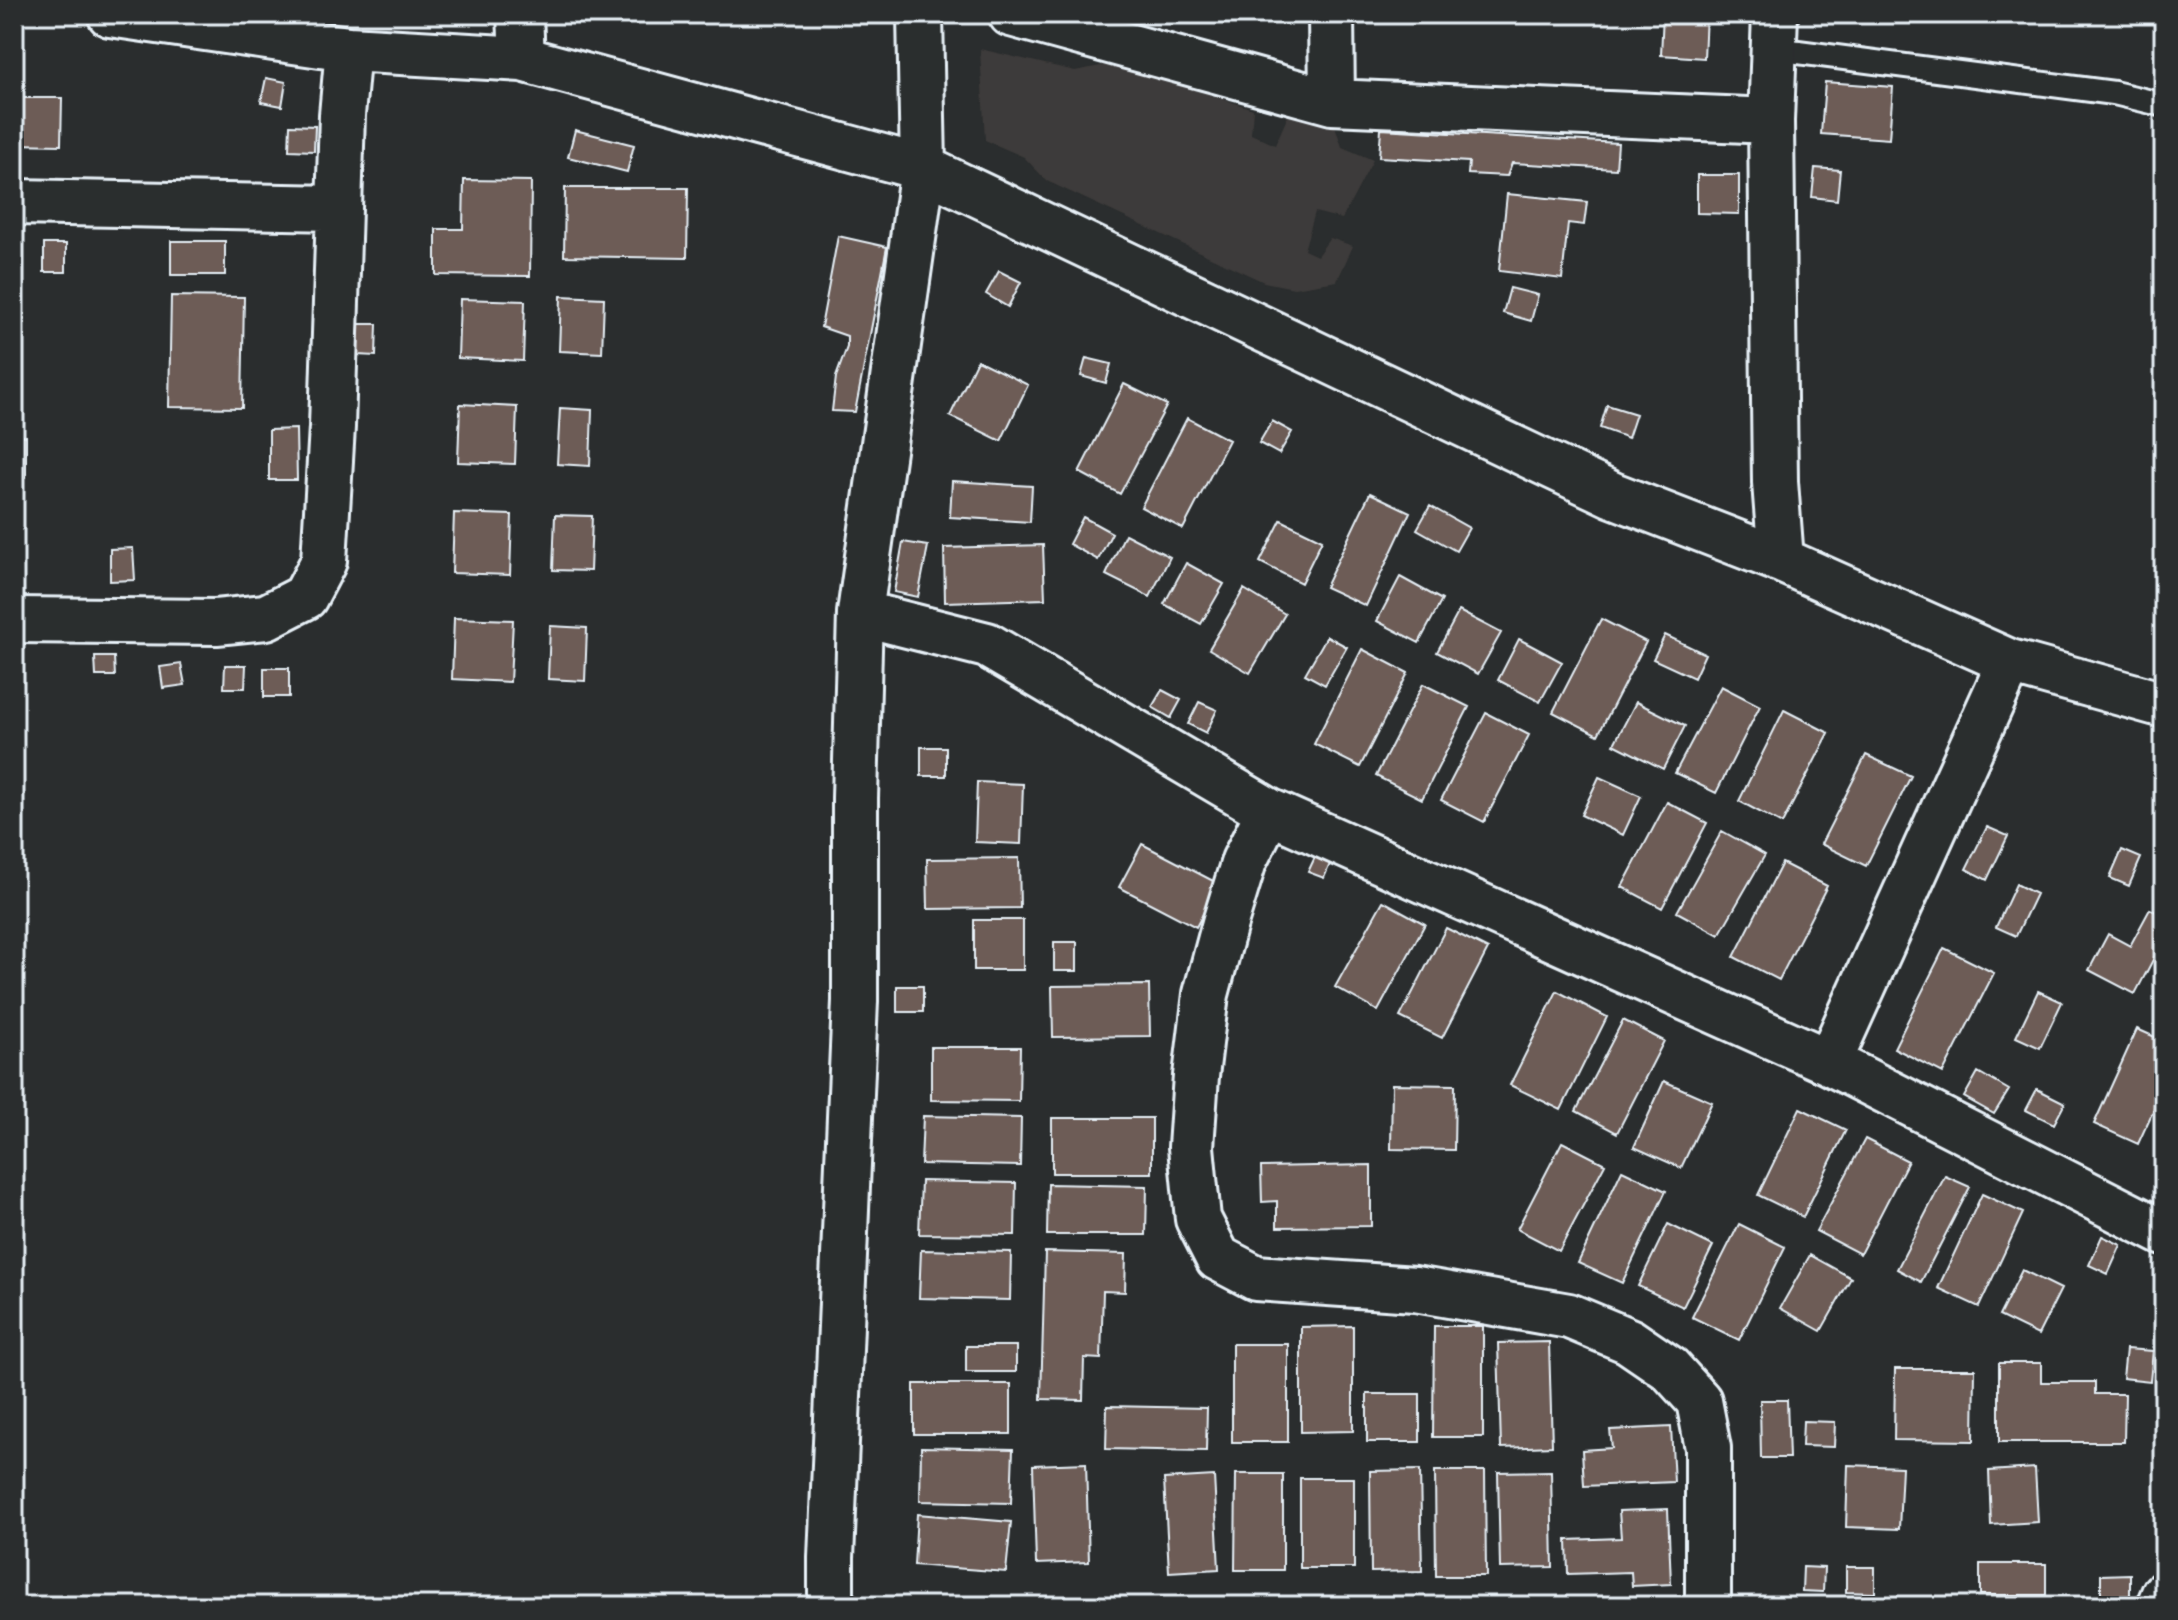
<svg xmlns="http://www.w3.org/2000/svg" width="2178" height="1620" viewBox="0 0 2178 1620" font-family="'Comic Neue',sans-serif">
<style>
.built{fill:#3e3b3a}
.building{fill:#6d5c56;stroke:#e8f1f8;stroke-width:2}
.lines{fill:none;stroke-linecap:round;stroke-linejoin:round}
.lane-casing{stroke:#e8f1f8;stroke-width:28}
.street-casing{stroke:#e8f1f8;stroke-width:50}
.lane{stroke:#2a2d2e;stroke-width:22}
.street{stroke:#2a2d2e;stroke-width:44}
</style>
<rect width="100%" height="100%" fill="#2a2d2e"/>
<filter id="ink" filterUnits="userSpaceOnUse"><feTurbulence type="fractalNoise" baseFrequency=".0125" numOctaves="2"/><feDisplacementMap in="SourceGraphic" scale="16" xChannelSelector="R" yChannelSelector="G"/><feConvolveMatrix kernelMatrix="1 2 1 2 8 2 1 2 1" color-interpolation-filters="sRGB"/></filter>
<g filter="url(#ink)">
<path class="built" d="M980,49L1075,71L1106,65L1159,78L1253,109L1251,134L1275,145L1288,116L1334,123L1342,147L1373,160L1342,219L1315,212L1304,250L1317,256L1330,238L1353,246L1337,281L1294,288L1264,282L1047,181L1024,157L985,140Z"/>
<path class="building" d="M1663,14H1706L1704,58L1661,55Z
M266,78L286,82L282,106L261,102Z
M1825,82L1893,87L1889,139L1821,134Z
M14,98H62L61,145L14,144Z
M290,125L315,126L314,151L289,150Z
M1381,129L1618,143L1616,169L1512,163L1507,176L1468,174L1469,162L1379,157Z
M575,130L634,145L627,172L568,157Z
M1815,168L1840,170L1837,200L1812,197Z
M1697,175H1739V214L1697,213Z
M464,180L531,181L530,276L436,275V229H463Z
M565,188H688L687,258L564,256Z
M1507,194L1587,202L1584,225L1568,223L1562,279L1499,271Z
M838,236L887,247L855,412L832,411L836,377L847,347V336L821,327Z
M171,241H225V275H171Z
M44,244H66V272H44Z
M999,271L1021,282L1008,307L986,294Z
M1510,288L1538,295L1531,321L1503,313Z
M171,296L244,297L242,408L169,407Z
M561,296L604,298L602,353L559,351Z
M460,299L525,301L523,361L458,358Z
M358,324H377L376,356L357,355Z
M1086,358L1111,364L1106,383L1081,376Z
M977,360L1028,385L1001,441L950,416Z
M1124,384L1167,405L1120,494L1079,472Z
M460,404L517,407L515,464L458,462Z
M1607,405L1636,414L1628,438L1600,428Z
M560,408L592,410L590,466L557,464Z
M1187,418L1229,440L1183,529L1141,507Z
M1272,421L1292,432L1279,454L1259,443Z
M296,429L297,480H269V430Z
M14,436H26V477H14Z
M952,481L1032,486L1030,522L950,517Z
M1370,493L1410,512L1366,606L1325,587Z
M1430,506L1469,528L1456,551L1417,529Z
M454,513L512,515L510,575L452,573Z
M555,515L592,516L590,571L553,570Z
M1083,517L1112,533L1098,560L1069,544Z
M1281,520L1322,540L1301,583L1260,562Z
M1125,534L1170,557L1150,597L1106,575Z
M903,542L928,546L918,597L894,592Z
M1043,545L1045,599L945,602L944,548Z
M133,548L135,580L110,581V549Z
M1186,563L1224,584L1201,624L1164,604Z
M1400,577L1442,600L1419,643L1377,621Z
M1244,589L1285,614L1250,673L1209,649Z
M1459,611L1501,633L1478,674L1437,652Z
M454,618L513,620L510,682L452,679Z
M1601,619L1646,642L1598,735L1553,712Z
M550,626L587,628L585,681L548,679Z
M1665,635L1705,654L1694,678L1653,659Z
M1327,636L1347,647L1325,685L1305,674Z
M1519,639L1562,662L1540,702L1498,680Z
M1362,649L1408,673L1360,767L1314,744Z
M14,655H18L20,676L14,677Z
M95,657H114L115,676H96Z
M181,664L185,685L163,688L160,667Z
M225,665H246L245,688H224Z
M264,668H289V697H264Z
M1423,684L1469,707L1422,799L1376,776Z
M1721,686L1760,706L1716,793L1675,773Z
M1162,690L1181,700L1171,718L1152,707Z
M1199,702L1217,710L1206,733L1188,724Z
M1636,702L1685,726L1663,769L1614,744Z
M1784,710L1829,733L1782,824L1739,801Z
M1486,713L1529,735L1484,822L1441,800Z
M921,747H946V776H921Z
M1866,755L1911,776L1866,866L1821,844Z
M1599,777L1641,796L1623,835L1581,815Z
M977,782L1023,784L1021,844L975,842Z
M1667,802L1707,823L1662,908L1622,887Z
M1987,827L2008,836L1987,880L1966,869Z
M1722,831L1765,855L1719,935L1677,912Z
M1142,844L1219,884L1196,927L1119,887Z
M2122,850L2141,858L2129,886L2110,878Z
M1315,857L1330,864L1324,878L1308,872Z
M1019,858L1020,908L928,909L927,859Z
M1782,863L1827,886L1779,980L1734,957Z
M2016,884L2036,894L2016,936L1996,927Z
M1383,901L1425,924L1378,1011L1335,987Z
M2150,909L2164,916V939L2135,994L2089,970L2108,934L2130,946Z
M974,920H1023V970H974Z
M1446,928L1488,949L1442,1038L1400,1017Z
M1054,942H1077V971H1054Z
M1944,948L1994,973L1943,1073L1894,1048Z
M1149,985L1150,1036L1053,1037L1052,986Z
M897,986H923V1012H897Z
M1557,991L1607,1017L1561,1110L1510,1085Z
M2038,991L2062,1002L2040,1048L2016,1037Z
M1623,1020L1664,1041L1617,1133L1576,1111Z
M2137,1029L2164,1041V1087L2138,1144L2094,1124Z
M931,1047H1020L1019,1101L931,1100Z
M1978,1072L2009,1090L1994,1114L1964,1097Z
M1664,1081L1712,1102L1681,1168L1634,1147Z
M1392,1084L1455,1085L1454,1150L1391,1149Z
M2037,1089L2065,1103L2054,1124L2026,1110Z
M1800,1108L1846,1130L1803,1217L1758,1195Z
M923,1116L1021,1118L1020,1166L921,1164Z
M1052,1118H1152V1173H1052Z
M1865,1139L1908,1161L1860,1254L1816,1231Z
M1562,1142L1605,1164L1559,1251L1517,1229Z
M1371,1165V1226L1277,1227V1201L1262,1202L1261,1167Z
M1622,1170L1666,1191L1622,1283L1578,1263Z
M1945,1176L1970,1187L1921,1282L1897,1269Z
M921,1181L1016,1183L1015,1235L919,1234Z
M1048,1184L1147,1186L1146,1235H1047Z
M1982,1194L2023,1213L1979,1307L1938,1288Z
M1668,1224L1713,1246L1683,1307L1638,1286Z
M1739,1224L1785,1247L1739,1340L1692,1317Z
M2102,1236L2121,1245L2108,1274L2089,1265Z
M921,1250L1011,1252L1010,1300L919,1298Z
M1045,1252L1126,1254L1125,1292L1103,1291L1101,1359L1084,1358L1083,1400L1041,1399Z
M1810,1255L1851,1278L1821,1331L1780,1308Z
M2022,1270L2061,1289L2038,1335L1999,1316Z
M1353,1326V1431L1301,1432V1327Z
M1434,1326H1483V1437H1433Z
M1549,1342L1552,1446L1501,1448L1498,1343Z
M1232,1344H1288V1442H1232Z
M966,1346H1016V1372H966Z
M2126,1349L2153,1351L2150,1381L2123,1378Z
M1999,1363H2041V1382H2095V1394H2125L2124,1442H1999Z
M1895,1369H1975L1974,1441L1894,1440Z
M914,1384H1011V1434H914Z
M1367,1394H1420V1442H1367Z
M1760,1400H1787L1789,1458H1761Z
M1107,1406L1207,1408L1206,1451L1106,1449Z
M1803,1421L1835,1422L1834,1447L1802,1446Z
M1671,1427L1674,1482L1584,1486L1582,1450L1612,1448L1610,1430Z
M921,1447L1013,1449L1011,1503L920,1501Z
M1086,1463L1089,1562L1036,1564L1033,1465Z
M1848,1465L1902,1467L1899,1529L1846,1527Z
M2035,1468L2038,1522L1991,1525L1989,1471Z
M1420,1470L1422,1571L1371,1572L1370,1471Z
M1435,1471H1485L1486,1576H1436Z
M1551,1471L1553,1567L1500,1568L1498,1472Z
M1236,1474H1283V1570H1235Z
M1214,1476L1219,1569L1169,1572L1164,1479Z
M1300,1478H1354V1568H1300Z
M1668,1509L1671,1584L1632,1586L1631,1572L1568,1574L1567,1540L1621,1538L1619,1511Z
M917,1514L1011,1522L1006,1572L914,1565Z
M1980,1564H2046V1595H1980Z
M1803,1567L1824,1568L1823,1592L1802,1591Z
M1846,1567H1875V1593L1846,1592Z
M2130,1574V1600L2101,1601V1575Z"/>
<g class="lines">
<g class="lane-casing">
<path id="lane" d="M1775,49L2114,93L2164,105"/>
</g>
<g class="street-casing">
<path id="street" d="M110,14L348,49L522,59L923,168L1613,495L1781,560L2010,662L2164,705
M520,14L522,59
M1011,14L1332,102L1771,121
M1331,14L1332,102
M1775,14L1771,121L1774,399L1775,482L1781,560
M14,202L337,208
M860,613L987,645L1269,811L1829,1062L2164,1233
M14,620L216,622L266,617L305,597L324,561L332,427L342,115L348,49
M1269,811L1244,861L1225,923L1206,994L1196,1076L1191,1147L1198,1219L1218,1258L1256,1278L1415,1289L1569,1316L1629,1341L1670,1369L1699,1401L1708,1448V1606
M1829,1062L2010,662
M831,1606V1558L855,1001V798L860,613L923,168L920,14
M2159,1606L2164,1594"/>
</g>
<use href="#lane" class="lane"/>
<use href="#street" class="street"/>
</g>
</g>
<rect width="2178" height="1620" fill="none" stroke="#2a2d2e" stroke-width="48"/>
<rect x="24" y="24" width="2130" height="1572" fill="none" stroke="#e8f1f8" stroke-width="3" filter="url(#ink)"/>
</svg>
